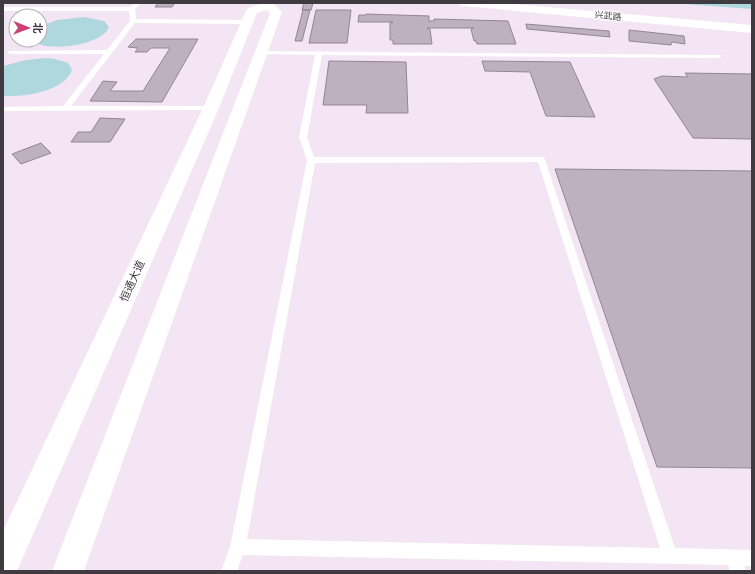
<svg xmlns="http://www.w3.org/2000/svg" width="755" height="574" viewBox="0 0 755 574" font-family="Poppins,'Noto Sans SC',sans-serif">
<style>
.water{fill:#afd7de}
.building{fill:#beb1bf;stroke:#938694}
.lines{fill:none;stroke-linecap:round;stroke-linejoin:round}
.service{fill:#fff;fill-rule:evenodd}
.tertiary{fill:#fff;fill-rule:evenodd}
.secondary{fill:#fff;fill-rule:evenodd}
.labels{text-anchor:middle;stroke-width:3;stroke-linejoin:round;paint-order:stroke}
.far-street-label{font-size:9px;fill:#403b41;stroke:#fff}
.street-label{font-size:11px;fill:#403b41;stroke:#fff}
</style>
<rect width="100%" height="100%" fill="#f3e5f4"/>
<path class="water" d="M669,3H752V9Z
M84,17L104,21L109,27C102,46 45,53 31,40H40V26H41L57,20Z
M46,58L55,59L68,63L72,70C64,92 23,97 3,96V66L26,60Z"/>
<path class="building" d="M158,3H175L172,7H155Z
M304,3H313L311,10H302Z
M303,10H310L302,41H295Z
M316,10H351L347,43H309Z
M366,14L429,16V21H434V19L508,21L516,44H477L476,41H474L471,29L474,28H427L430,29L432,44H393V40H390V23L393,22H358L359,15H366Z
M526,24L609,31L610,37L527,29Z
M629,30L684,36L685,44L672,42L671,45L629,41Z
M136,39H198L162,102L90,101L103,81L117,82L110,91H143L170,48H151L147,52H135L138,48L128,47Z
M329,61L406,62L408,113H366L367,105H323Z
M482,61L570,62L595,117L546,116L530,72L485,71Z
M685,73L752,74V139L693,138L654,79L662,76L688,77Z
M100,118L125,119L110,142H71L78,132H91Z
M41,143L51,153L21,164L12,154Z
M555,169L752,171V468L657,467Z"/>
<g class="lines">
<path class="service" d="M135,3H141L135,9L136,19L247,20L250,22L247,24L135,23L71,106H214V110L3,111V107L63,106L104,54H10L8,53V51L107,50L130,21L129,11H3V7H130Z
M259,51L721,55V57L719,58L322,55L307,137L314,157H544L675,548L752,550V566H744L746,571H730L728,565L243,555L237,571H221L230,547L307,160L299,137L315,55L257,54V52ZM538,162L660,548L247,539L315,163Z"/>
<path class="tertiary" d="M458,3H503L752,25V33L464,6L460,5Z"/>
<path class="secondary" d="M263,3H273L282,12L84,571H52L270,13L266,10L257,13L219,108L17,571H3V531L203,108L246,11L248,8Z"/>
</g>
<g class="labels">
<g class="far-street-label">
<text transform="translate(608 16) rotate(5)" y="3">兴武路</text>
</g>
<g class="street-label">
<text transform="translate(132 281) rotate(-66)" y="4">恒通大道</text>
</g>
</g>
<rect width="755" height="574" fill="none" stroke="#403b41" stroke-width="8"/>
<g transform="translate(28 28) rotate(91)"><circle r="19" fill="#ffffff" stroke="#b3b1b3"/>
<path d="M0-3L7 15L0 10L-7 15Z" fill="#cc4175"/>
<text y="-6" font-size="11" font-weight="bold" text-anchor="middle" fill="#403b41">北</text>
</g>
</svg>
